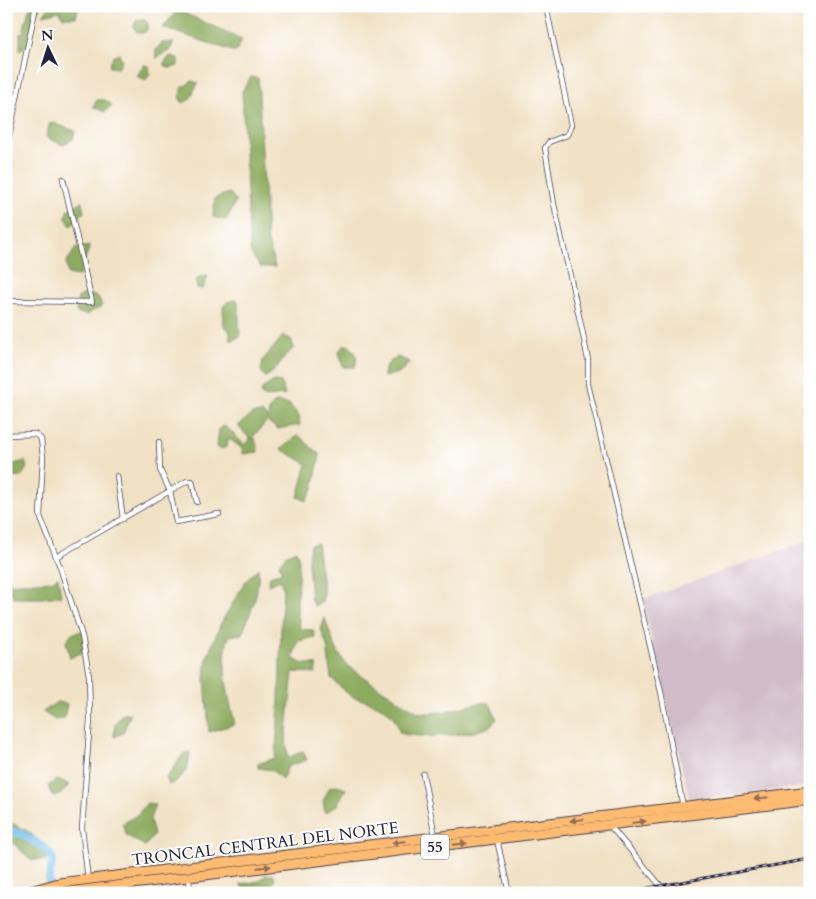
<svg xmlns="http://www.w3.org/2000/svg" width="816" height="899" viewBox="0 0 816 899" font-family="Cardo,serif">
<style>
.industrial{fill:#d1bdca}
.forest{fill:#8dab5e;stroke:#58664c}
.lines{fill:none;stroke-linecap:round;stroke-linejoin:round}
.river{stroke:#70bdea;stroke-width:8}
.street-casing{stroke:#413f50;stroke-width:6}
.highway-casing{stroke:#413f50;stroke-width:11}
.street{stroke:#fff;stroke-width:4.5}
.highway{stroke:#febb71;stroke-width:9}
.rail-casing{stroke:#22223b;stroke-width:3}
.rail{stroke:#fff;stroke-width:1;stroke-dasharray:4;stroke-linecap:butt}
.oneway{fill:#906e56}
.labels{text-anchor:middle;stroke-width:4;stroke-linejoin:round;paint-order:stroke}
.shield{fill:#fff;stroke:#646476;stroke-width:1}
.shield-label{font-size:15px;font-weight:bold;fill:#22223b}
.street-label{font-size:16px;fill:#22223b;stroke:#fff}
</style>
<rect width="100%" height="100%" fill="#fff"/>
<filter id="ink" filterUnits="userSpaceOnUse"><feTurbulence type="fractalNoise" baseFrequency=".02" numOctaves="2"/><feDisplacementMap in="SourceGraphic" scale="10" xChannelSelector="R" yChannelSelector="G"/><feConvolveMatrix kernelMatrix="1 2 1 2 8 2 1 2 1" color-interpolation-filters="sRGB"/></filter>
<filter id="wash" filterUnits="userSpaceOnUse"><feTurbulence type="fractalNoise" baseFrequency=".0096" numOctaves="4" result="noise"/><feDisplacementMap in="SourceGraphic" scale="20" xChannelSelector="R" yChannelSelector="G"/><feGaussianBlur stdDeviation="1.12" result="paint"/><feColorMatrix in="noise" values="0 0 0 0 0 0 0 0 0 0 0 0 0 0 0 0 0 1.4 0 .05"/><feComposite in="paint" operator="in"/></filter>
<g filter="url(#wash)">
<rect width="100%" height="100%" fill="#f1e2c6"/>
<path class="industrial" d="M810,540V786L690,800L642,600Z"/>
<path class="forest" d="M30,6H42L35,14L31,43L20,50V34L23,32Z
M50,6H75L78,9L76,17H62L60,11L43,15Z
M177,10L242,39L236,52L163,28Z
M134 26a7 7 0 1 1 14 0a7 7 0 1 1-14 0Z
M162,43H174L169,51L156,58V49Z
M119,54L122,60L118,68L109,67L113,57Z
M170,56L178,58V66L169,68L163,64Z
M144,65L149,66L150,74L145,81L137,76Z
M251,77L258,78L267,238L275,267H260L250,252L242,91Z
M192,81L198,83L190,99L183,103L179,98L182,88Z
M97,100H105L112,105L105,112L93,107Z
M50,122L75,131L73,139L63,145L46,137Z
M230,193L236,202L226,220L213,217L215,198Z
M82,202L84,212L71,226L66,218L67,210Z
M90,246L79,276L68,274L66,263L76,248Z
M208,276L203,289L197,288L196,281L199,277Z
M87,293L99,298L102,306L86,315L76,312L78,298Z
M236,300L238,301L240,336L234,340H230V332L224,326L223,307L227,302Z
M283,336L291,339L294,348C283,356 276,373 265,377L261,371L263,360Z
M348,345C357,353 358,357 355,367H343L339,352L343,346Z
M398,357L410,362L401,372L384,377C384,367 388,361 398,357Z
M274,381L281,382L285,395L265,397L261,394L262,389Z
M276,402L289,404L299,416L300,425L277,429L267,421L251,439L255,438L258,452L243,454V449L228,438L227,447L220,449L217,447L219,429L224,426C233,431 237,440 246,445L250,439L238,426L252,414L263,413L268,419L269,409Z
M298,435L320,455L313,489L306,501L298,497L307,464L281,449Z
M25,461L27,468L21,477L6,478V466Z
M317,543L324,594L322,601L314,606L311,600L308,561L310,545Z
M296,550L299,560L297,605L300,629L313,630L315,637L298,641L293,658L301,663L317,665L315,673L293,672L286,740L288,758L303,751L307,760L288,766L282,780L272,770L258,768V764L275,758C281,702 279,645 283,589L280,580L268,585L270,576L282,572L279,564L287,554Z
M258,568C260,592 251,612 242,634L229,636C220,666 228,694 235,724L209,732L205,680L207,657L221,623L245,582Z
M58,577L61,596L42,598H14L6,584L51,581Z
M325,618C330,634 335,649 345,663C349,668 416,713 421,713C445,715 466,704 489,702L497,719C494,722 492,725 489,727C472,736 417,739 400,733C395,709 377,704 356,698C348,696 338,684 331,678L327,646L321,629Z
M82,631L87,641V650L70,658L66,641L71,634Z
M57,702L67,704L64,718L55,720L43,712Z
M131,713L123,733L114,737L115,725L121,715Z
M190,752C189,768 184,778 169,785L166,778L184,753Z
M60,780L69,785L60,795L52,796L48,786L54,781Z
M337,786L346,789L337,805L325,813L323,801L330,787Z
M147,803L155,804L150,819L154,835L145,846L127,836L122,824L137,815Z
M6,820C31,834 37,832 47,860H31L14,844L6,842Z
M265,875H274L275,881L263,893H244L241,884L259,881Z"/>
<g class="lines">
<path class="river" d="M6,830L22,834L35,842L46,849L53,859L49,878L52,893"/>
</g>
</g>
<g filter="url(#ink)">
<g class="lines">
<g class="street-casing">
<path id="street" d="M546,6L571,125L567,135L549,142L545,148L554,204L583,334L588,360V384L661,692L683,807
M6,151L36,6
M6,301L92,302L63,179
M6,435L35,434L41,439L43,457L40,516L60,567L82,636L89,676L90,720L82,828L88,880
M159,442L160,470L170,491L176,522L219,514
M117,476L123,519
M56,557L187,481H192L197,502
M423,774L435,836
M610,826L660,885L669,893
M497,840L509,893
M189,877L190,893
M653,893L665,890"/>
</g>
<g class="highway-casing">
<path id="highway" d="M23,893L59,883L810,791
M59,893L810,800"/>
</g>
<use href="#street" class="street"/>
<use href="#highway" class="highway"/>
<g class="rail-casing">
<path id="rail" d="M620,893L810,859"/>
</g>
<use href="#rail" class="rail"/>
</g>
<defs><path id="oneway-solid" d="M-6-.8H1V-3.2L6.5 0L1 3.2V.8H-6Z" transform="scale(1.25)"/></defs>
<g class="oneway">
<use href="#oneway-solid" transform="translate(761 798) rotate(174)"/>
<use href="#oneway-solid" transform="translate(577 820) rotate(173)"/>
<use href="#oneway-solid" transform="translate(639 822) rotate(-7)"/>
<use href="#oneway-solid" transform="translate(399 842) rotate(173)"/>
<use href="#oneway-solid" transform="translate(460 844) rotate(-6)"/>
<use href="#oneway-solid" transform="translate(264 867) rotate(-7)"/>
</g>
</g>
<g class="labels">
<rect class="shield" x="421" y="834.5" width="28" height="25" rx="4"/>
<g class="shield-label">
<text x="435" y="852">55</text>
</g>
<g class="street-label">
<text transform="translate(265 843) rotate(-7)" y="6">TRONCAL CENTRAL DEL NORTE</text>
</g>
</g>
<rect width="816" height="899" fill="none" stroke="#fff" stroke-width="25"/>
<g transform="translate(48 48) rotate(356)" stroke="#ffffff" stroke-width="4" paint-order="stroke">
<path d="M0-4L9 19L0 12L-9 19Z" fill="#22223b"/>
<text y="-8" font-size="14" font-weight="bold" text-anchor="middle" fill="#22223b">N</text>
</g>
</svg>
